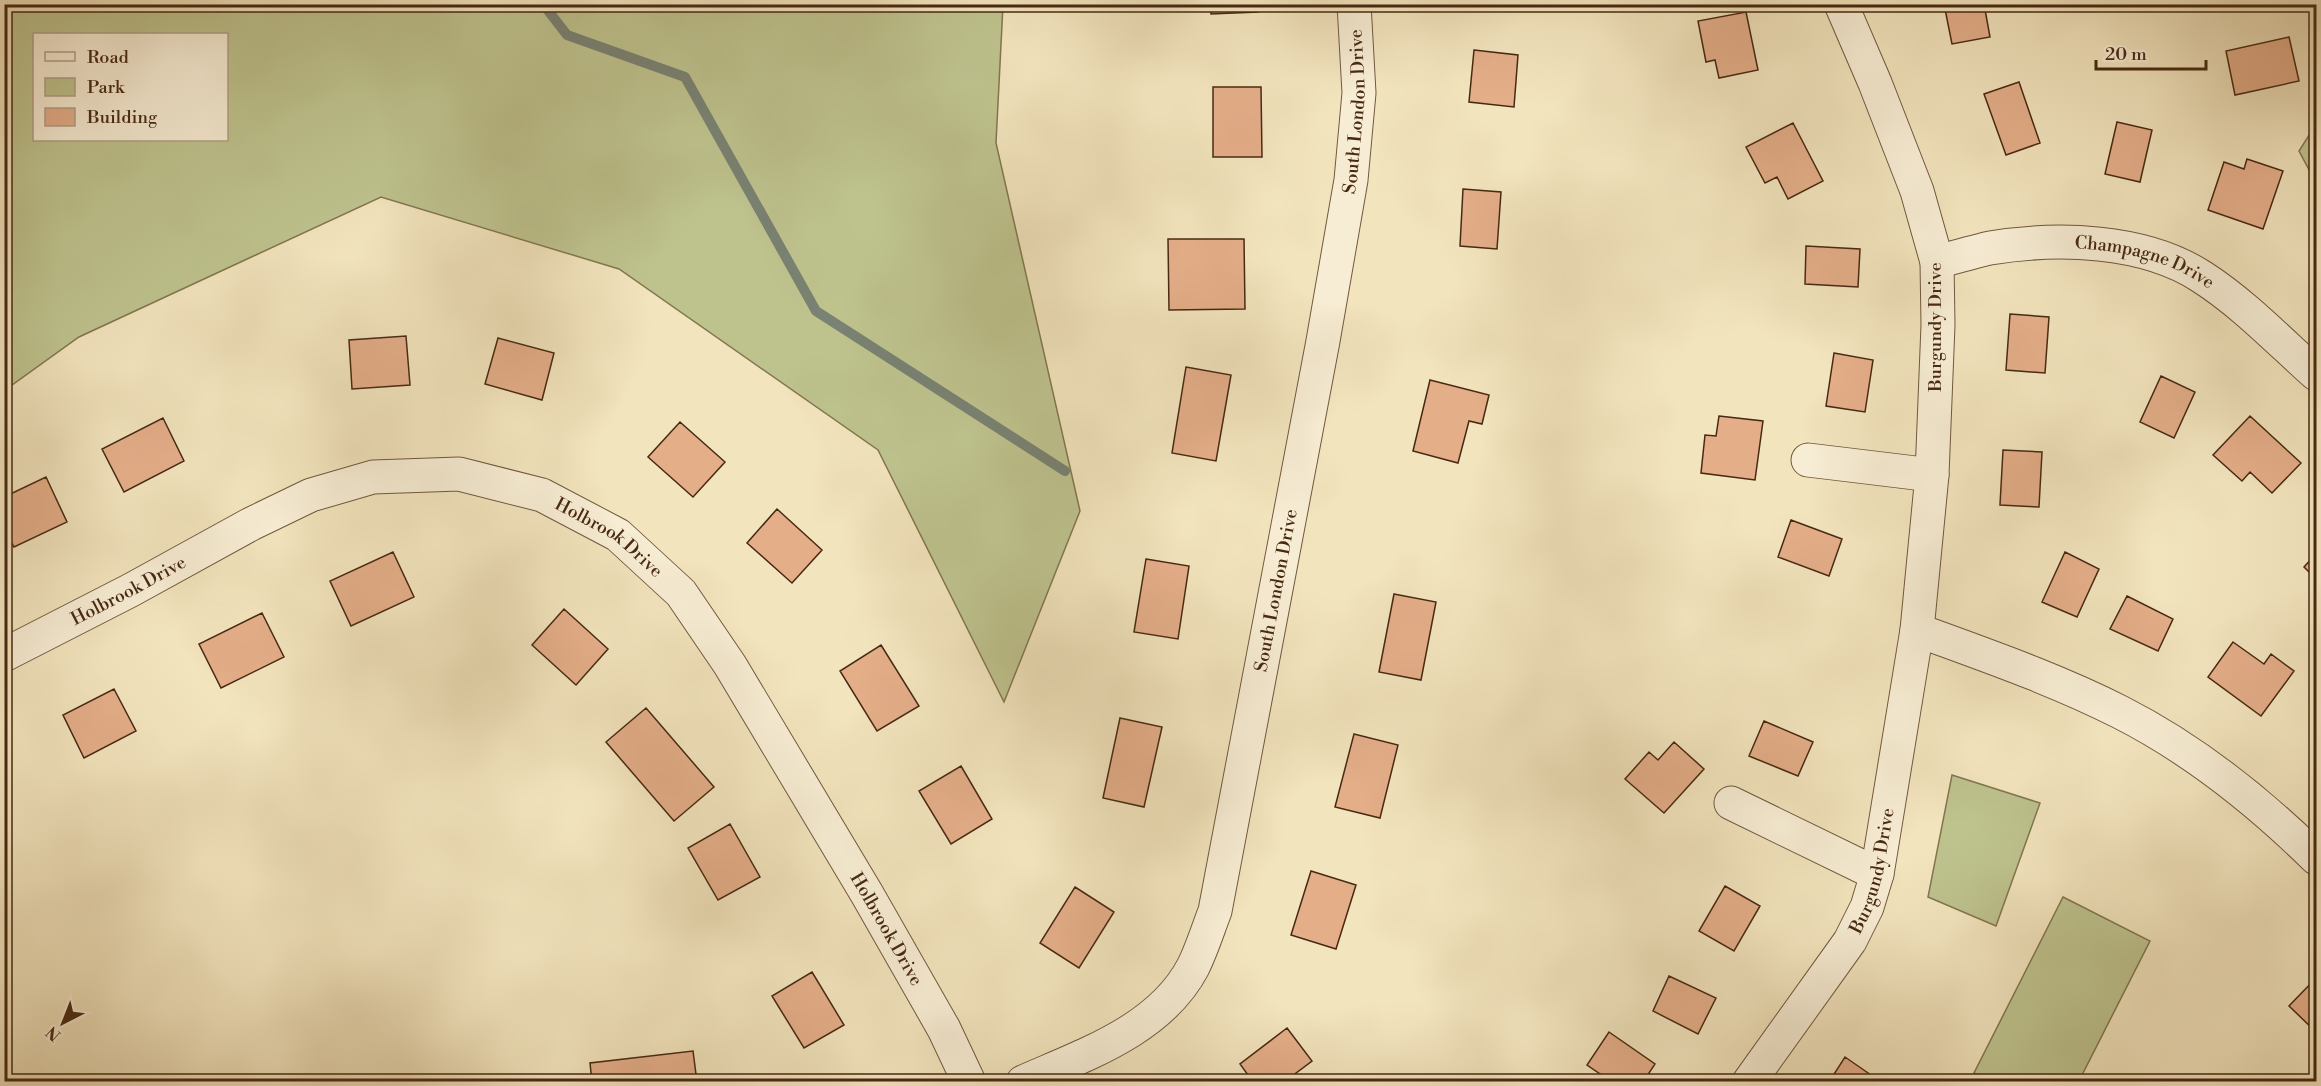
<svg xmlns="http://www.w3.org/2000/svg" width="2321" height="1086" viewBox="0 0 2321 1086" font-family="'Libre Bodoni',serif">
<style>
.green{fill:#bec38e;stroke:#827650;stroke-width:1.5;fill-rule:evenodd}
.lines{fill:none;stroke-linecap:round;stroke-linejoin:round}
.stream{stroke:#798273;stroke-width:10}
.building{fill:#e4ae89;stroke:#472912;stroke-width:1.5}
.minor-casing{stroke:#72583d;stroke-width:35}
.minor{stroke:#f7edd4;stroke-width:33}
.labels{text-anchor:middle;stroke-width:4.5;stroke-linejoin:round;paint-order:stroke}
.street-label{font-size:18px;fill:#472912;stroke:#f7edd4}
</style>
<rect width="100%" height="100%" fill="#f2e4bd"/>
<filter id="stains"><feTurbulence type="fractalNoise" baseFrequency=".00333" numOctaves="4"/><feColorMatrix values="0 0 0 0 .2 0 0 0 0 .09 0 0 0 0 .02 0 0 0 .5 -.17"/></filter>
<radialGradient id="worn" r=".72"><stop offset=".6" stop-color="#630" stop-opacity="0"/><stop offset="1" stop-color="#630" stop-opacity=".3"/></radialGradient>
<path class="green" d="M5,4L1003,5L996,143L1080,511L1004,702L878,450L619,269L381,197L79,337L5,390ZM34,34H226V140H34Z
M2316,124V183L2299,151Z
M1952,775L2040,803L1996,926L1928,897Z
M2063,897L2150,941L2079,1081H1990L1974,1073Z"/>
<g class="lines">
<path class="stream" d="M543,4L567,35L685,77L816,311L1065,471"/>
</g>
<path class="building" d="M1211,4H1257L1258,12L1211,14Z
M1944,4H1984L1990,37L1952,44Z
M1746,12L1758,70L1719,78L1715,60L1706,62L1698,21Z
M2289,37L2299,81L2235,95L2226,51Z
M1474,50L1518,55L1514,107L1469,102Z
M2019,82L2040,143L2006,155L1984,94Z
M1213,87H1261L1262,157H1213Z
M2117,122L2152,130L2140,182L2105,174Z
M1793,123L1823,181L1788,199L1777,177L1765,183L1746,147Z
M2247,159L2283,171L2263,229L2208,210L2224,162L2244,169Z
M1463,189L1501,192L1497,249L1460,246Z
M1168,239H1244L1245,309L1169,310Z
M1806,246L1860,249L1858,287L1805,284Z
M2010,314L2049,317L2045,373L2006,370Z
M406,336L410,385L352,389L349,340Z
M498,338L554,353L542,400L485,384Z
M1834,353L1873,360L1865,412L1826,406Z
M1186,367L1231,375L1216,461L1172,453Z
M2161,376L2195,392L2174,438L2140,422Z
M1430,380L1489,395L1482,424L1469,421L1458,463L1413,451Z
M1719,416L1763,421L1755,480L1701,473L1705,435L1716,436Z
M2250,416L2301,463L2272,493L2250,472L2242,481L2213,455Z
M163,418L184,461L124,492L102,449Z
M680,422L725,462L693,497L648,457Z
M2003,450L2042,452L2039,507L2000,505Z
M46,477L67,522L14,547L4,528V497Z
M777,509L822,550L792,583L747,543Z
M1791,520L1842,539L1829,576L1778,557Z
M393,552L414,597L351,626L330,581Z
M2065,552L2099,569L2077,617L2042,602Z
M2316,554V579L2304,567Z
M1146,559L1189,566L1178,639L1134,632Z
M1394,594L1436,602L1421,680L1379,672Z
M2127,596L2173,619L2158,651L2110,629Z
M564,609L608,649L576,685L532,645Z
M262,613L284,657L221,688L199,644Z
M2233,642L2264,664L2271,654L2294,671L2261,716L2208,677Z
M881,645L919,706L877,731L840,671Z
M114,689L136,731L84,758L63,715Z
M646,708L714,787L674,821L606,742Z
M1120,718L1162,727L1144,807L1103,798Z
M1764,721L1813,742L1798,776L1749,756Z
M1354,734L1398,745L1380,818L1335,807Z
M1674,742L1704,769L1664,813L1625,779L1649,752L1658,760Z
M961,766L992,819L951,844L919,791Z
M730,824L760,877L718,900L688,848Z
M1311,871L1356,885L1336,949L1291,935Z
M1725,886L1760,906L1734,951L1699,931Z
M1075,887L1114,912L1079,968L1040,943Z
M812,972L844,1025L804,1048L772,996Z
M1669,976L1716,998L1698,1034L1653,1011Z
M2316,978V1032L2289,1006Z
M1287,1028L1312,1061L1284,1082H1253L1240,1064Z
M1609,1032L1655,1064L1643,1082H1612L1587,1065Z
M693,1051L697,1082H592L590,1063Z
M1845,1057L1881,1082H1829Z"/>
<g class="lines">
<g class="minor-casing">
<g id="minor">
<path id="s1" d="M1937,262C1955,257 1973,252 1990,248C2057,237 2144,239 2202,277C2244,304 2280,342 2316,374"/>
<path d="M1808,460L1932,475"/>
<path d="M1917,630C1985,655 2055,679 2120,712C2193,749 2258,801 2316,858"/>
<path id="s2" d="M4,655L131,590L251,524L311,495L373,477L459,474L542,495L618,535L681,593L730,665L867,894L944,1029L969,1082"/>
<path d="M1731,803L1877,874"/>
<path id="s3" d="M1023,1082C1084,1055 1160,1030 1193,967C1202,949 1208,929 1215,911L1323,341L1351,180L1359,93L1354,4"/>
<path id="s4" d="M1749,1082L1850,941L1867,907L1877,874L1917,630L1932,475L1938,325L1937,262L1917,191L1875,83L1841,4"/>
</g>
</g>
<use href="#minor" class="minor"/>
</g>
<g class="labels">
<g class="street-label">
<text dy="6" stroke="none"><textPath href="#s3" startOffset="1082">South London Drive</textPath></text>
<text dy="6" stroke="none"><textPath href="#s1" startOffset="213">Champagne Drive</textPath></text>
<text transform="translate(1935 327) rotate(-90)" y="6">Burgundy Drive</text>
<text dy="6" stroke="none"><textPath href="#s2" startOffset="662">Holbrook Drive</textPath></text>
<text dy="6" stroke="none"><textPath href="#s2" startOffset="140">Holbrook Drive</textPath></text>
<text dy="6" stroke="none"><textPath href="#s3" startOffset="596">South London Drive</textPath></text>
<text dy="6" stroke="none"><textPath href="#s4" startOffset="248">Burgundy Drive</textPath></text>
<text dy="6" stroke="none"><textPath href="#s2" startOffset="1148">Holbrook Drive</textPath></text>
</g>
</g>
<rect width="2321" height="1086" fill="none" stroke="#f2e4bd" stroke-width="24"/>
<rect x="6" y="6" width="2309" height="1074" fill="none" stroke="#472912" stroke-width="3"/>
<rect x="12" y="12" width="2297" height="1062" fill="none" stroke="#472912" stroke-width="1.5"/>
<rect x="33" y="33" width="195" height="108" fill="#f7edd4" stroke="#b19f86" stroke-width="1.5"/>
<rect x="45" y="52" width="30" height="9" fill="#f7edd4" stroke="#b19f86" stroke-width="1.5"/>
<text x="87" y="63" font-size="18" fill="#472912">Road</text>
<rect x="45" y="78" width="30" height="18" fill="#bec38e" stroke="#b19f86" stroke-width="1.5"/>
<text x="87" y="93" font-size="18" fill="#472912">Park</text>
<rect x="45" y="108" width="30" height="18" fill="#e4ae89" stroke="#b19f86" stroke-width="1.5"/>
<text x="87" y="123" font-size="18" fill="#472912">Building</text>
<g transform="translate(63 1023) rotate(222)" stroke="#f7edd4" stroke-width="4.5" paint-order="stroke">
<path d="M0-4.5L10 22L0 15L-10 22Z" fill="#472912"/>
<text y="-9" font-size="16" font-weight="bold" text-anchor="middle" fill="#472912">N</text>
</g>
<path d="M2096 60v9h110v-9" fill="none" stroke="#472912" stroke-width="3"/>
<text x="2105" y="60" font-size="18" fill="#472912" stroke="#f7edd4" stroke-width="4.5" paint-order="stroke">20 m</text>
<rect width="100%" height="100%" filter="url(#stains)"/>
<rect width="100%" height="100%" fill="url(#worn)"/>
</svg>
